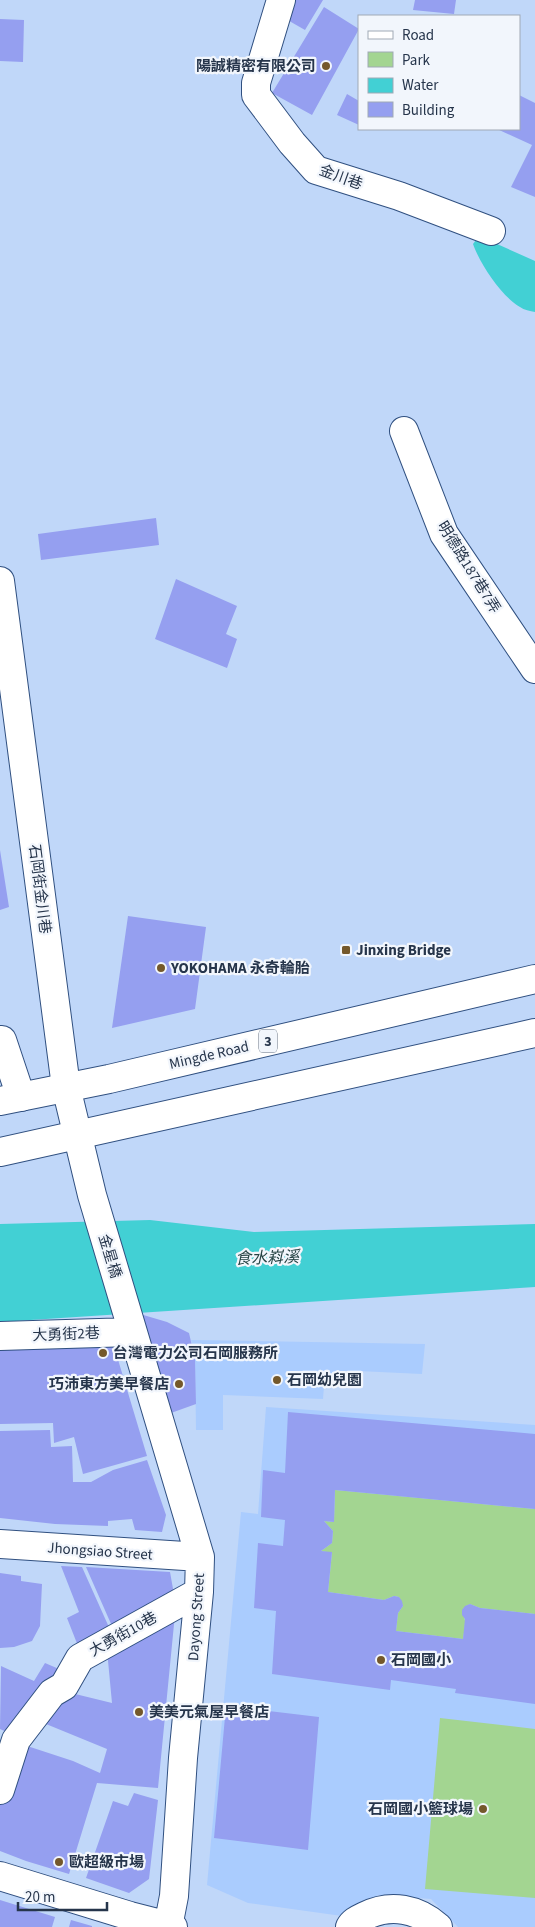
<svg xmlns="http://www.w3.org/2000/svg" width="535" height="1927" viewBox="0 0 535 1927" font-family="'Source Sans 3','Noto Sans TC',sans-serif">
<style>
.built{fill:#aaccfe}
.green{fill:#a3d591}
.water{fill:#42d0d4}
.building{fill:#959ff0}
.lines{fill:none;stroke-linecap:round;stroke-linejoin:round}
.minor-casing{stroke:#305080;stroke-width:30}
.major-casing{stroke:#305080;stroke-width:30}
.minor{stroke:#fff;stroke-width:28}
.major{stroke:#fff;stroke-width:28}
.poi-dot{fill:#74582b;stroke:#f2f6fc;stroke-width:2}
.labels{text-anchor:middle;stroke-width:4.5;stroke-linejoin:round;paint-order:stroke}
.shield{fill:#f2f6fc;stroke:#636f80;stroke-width:1}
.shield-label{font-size:14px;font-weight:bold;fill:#26354b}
.poi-label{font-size:15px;font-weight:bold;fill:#26354b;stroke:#f2f6fc;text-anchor:start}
.street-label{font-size:15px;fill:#26354b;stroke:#f2f6fc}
.water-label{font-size:16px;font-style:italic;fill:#264344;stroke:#f2f6fc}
</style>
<rect width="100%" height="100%" fill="#c0d7f9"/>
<path class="built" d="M191,1340L425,1344L422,1374L358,1371L357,1388L324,1386L323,1399L223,1395V1430H196L195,1359Z
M266,1407L535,1425V1927H458L431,1899L378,1895L342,1916L248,1903L207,1885L241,1512L258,1514Z"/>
<path class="green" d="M335,1490L535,1509V1614L480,1608L470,1604C459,1609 464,1612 465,1621C465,1627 464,1633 463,1639L396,1631L398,1613L403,1606L399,1597L394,1596L384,1600L328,1592L332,1553L321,1551L332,1543L333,1531L324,1521L334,1522Z
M440,1718L535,1729V1898L425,1889Z"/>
<path class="water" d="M479,236L535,261V312C530,311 524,310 520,307C502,297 480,264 473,244Z
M150,1220L254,1232L535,1224V1287L0,1322V1224Z"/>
<path class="building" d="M291,0H323L305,30L284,18Z
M415,0H456L454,14L413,10Z
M324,7L359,29L312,115L272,93Z
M0,19L24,20L23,62L0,61Z
M347,94L359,101V125L337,115Z
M519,95L535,103V197L511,187L532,145L497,129H519Z
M156,518L159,545L41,560L38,534Z
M176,579L237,606L226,634L237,639L227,668L155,639Z
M0,850L9,907L0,910Z
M128,916L206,927L195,1009L112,1028Z
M140,1314L167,1322L189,1333L195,1359L196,1404L171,1413Z
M0,1343H113L147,1456L83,1474L74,1437L54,1443L53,1423L0,1424Z
M288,1412L535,1434V1509L335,1490L334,1522L324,1521L333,1531L332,1543L321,1551L332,1552L328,1592L384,1600L394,1596L399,1597L402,1601L403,1606L398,1613L396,1631L463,1639L465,1619L462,1615V1610L465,1606L470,1604L480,1608L535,1614V1704L455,1693L456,1689L391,1680L390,1690L272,1674L276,1611L254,1608L258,1543L283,1546L285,1520L261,1517L263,1470L285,1473Z
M50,1430L51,1447L72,1446L73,1482H91L113,1470L147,1460L166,1515L162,1532L135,1530L132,1519L108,1521V1526L55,1524L0,1518V1431Z
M61,1566L82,1567L112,1634L80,1651L67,1618L79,1612Z
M86,1567L170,1572L175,1600L115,1633Z
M0,1573L21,1576V1581L42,1584L40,1626L32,1641L14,1647L0,1648Z
M175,1614L158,1788L97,1783L69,1874L26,1861L0,1851V1800L18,1743L73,1761L100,1773L107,1749L46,1724L63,1691L112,1703L107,1650Z
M45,1663L66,1672L13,1735L0,1729L1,1666L34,1681Z
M226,1706L319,1717L308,1850L214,1838Z
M134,1793L158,1800L149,1879L129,1893L86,1878L113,1801L128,1806Z
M0,1900L55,1917L52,1927H0Z
M71,1920L92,1926V1927H69Z"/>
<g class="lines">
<g class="minor-casing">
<path id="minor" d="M281,0L256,83V95L292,143L316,170L399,196L491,231
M404,431L444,534L535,669
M0,581L66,1087L92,1195L200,1557L199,1592L183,1758L174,1896L168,1927
M0,1040H2L21,1097
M0,1336L132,1332
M0,1544L200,1557
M0,1790L16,1740L52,1693L64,1686L80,1658L199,1592
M0,1876L130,1916L173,1927
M350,1927C353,1921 359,1919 365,1916C391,1903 418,1909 438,1927"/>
</g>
<g class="major-casing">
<path id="major" d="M0,1101L109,1079L535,979
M0,1152L535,1033"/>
</g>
<use href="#minor" class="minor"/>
<use href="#major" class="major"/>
</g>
<g class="poi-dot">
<circle cx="326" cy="66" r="5"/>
<rect x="341" y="945" width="10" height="10" rx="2.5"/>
<circle cx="161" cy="968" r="5"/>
<circle cx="103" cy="1353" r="5"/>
<circle cx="277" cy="1380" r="5"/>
<circle cx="179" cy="1384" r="5"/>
<circle cx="381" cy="1660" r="5"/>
<circle cx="139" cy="1712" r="5"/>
<circle cx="483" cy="1809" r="5"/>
<circle cx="59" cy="1862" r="5"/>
</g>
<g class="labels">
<rect class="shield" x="259" y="1029.5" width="18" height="23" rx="4"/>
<g class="shield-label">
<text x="268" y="1046">3</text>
</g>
<g class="poi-label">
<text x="316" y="71" text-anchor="end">陽誠精密有限公司</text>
<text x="356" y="955">Jinxing Bridge</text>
<text x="171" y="973">YOKOHAMA 永奇輪胎</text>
<text x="113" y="1358">台灣電力公司石岡服務所</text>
<text x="287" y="1385">石岡幼兒園</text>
<text x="169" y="1389" text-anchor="end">巧沛東方美早餐店</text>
<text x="391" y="1665">石岡國小</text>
<text x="149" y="1717">美美元氣屋早餐店</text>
<text x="473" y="1814" text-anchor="end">石岡國小籃球場</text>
<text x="69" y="1867">歐超級市場</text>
</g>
<g class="street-label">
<text transform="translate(341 177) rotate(20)" y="5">金川巷</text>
<text transform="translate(469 567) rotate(58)" y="5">明德路187巷7弄</text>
<text transform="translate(40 889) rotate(83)" y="5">石岡街金川巷</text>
<text transform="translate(209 1055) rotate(-13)" y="5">Mingde Road</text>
<text transform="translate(110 1256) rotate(73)" y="5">金星橋</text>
<text transform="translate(66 1334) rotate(-2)" y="5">大勇街2巷</text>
<text transform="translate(100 1551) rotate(4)" y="5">Jhongsiao Street</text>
<text transform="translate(196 1617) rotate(-86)" y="5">Dayong Street</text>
<text transform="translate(123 1634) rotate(-29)" y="5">大勇街10巷</text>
</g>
<g class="water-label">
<text transform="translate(267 1257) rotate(-2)" y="6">食水嵙溪</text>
</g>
</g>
<rect x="358" y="15" width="162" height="115" fill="#f2f6fc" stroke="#a0a9b5"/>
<rect x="368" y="31" width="25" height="8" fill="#ffffff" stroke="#a0a9b5"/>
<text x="402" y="40" font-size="15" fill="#26354b">Road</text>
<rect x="368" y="52" width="25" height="15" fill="#a3d591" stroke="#a0a9b5"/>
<text x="402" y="65" font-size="15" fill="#26354b">Park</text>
<rect x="368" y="78" width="25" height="15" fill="#42d0d4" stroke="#a0a9b5"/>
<text x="402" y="90" font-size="15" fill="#26354b">Water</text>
<rect x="368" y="102" width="25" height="15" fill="#959ff0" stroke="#a0a9b5"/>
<text x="402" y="115" font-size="15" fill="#26354b">Building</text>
<path d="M18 1902v8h89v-8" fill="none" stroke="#26354b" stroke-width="2.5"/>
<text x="25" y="1902" font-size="15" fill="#26354b" stroke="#f2f6fc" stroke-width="4" paint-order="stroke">20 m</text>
</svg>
